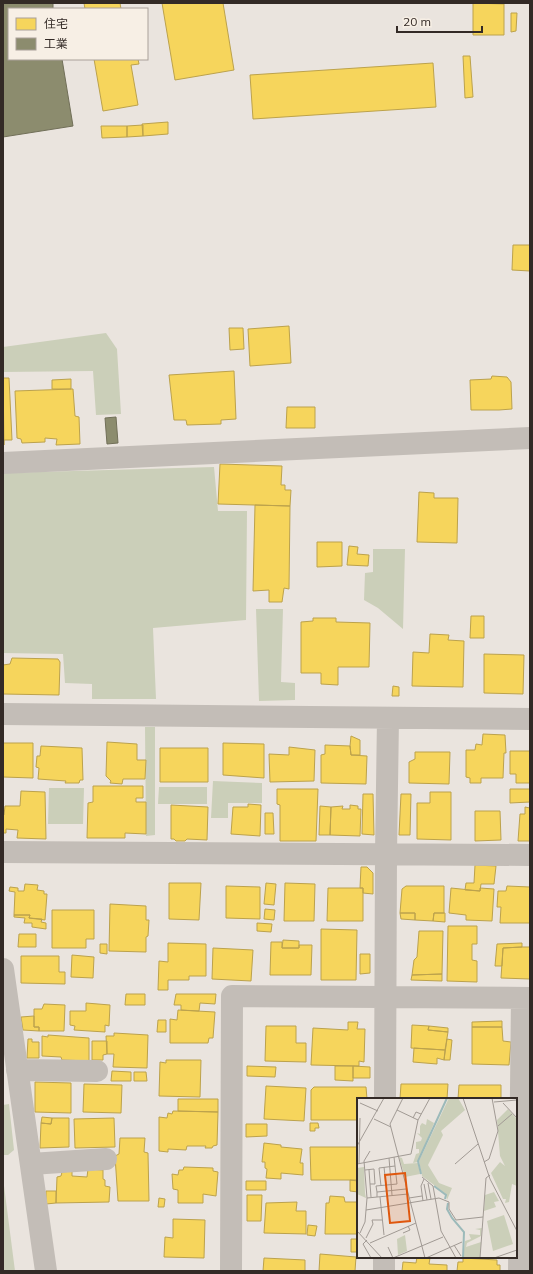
<svg xmlns="http://www.w3.org/2000/svg" width="533" height="1274" viewBox="0 0 533 1274" font-family="Mulish,'Noto Sans JP',sans-serif">
<style>
.green{fill:#cbcfb9}
.homes{fill:#f6d55c;stroke:#bca24c}
.industry{fill:#8c8c6e;stroke:#716f58}
.lines{fill:none;stroke-linecap:round;stroke-linejoin:round}
.minor{stroke:#c3bdb7;stroke-width:22}
.inset-river{fill:none;stroke:#9cbaba;stroke-width:2}
.inset-road{fill:none;stroke:#a19a94;stroke-width:1}
.view{fill:#df570d;fill-opacity:0.15;stroke:#df570d;stroke-width:2}
.inset-edge{fill:none;stroke:#332a26;stroke-width:2}
</style>
<rect width="100%" height="100%" fill="#eae4de"/>
<path class="green" d="M106,333L117,349L121,414L96,415L93,371L3,372V347Z
M214,467L218,511H247L246,620L153,628L156,699H92V684L65,683L63,654L3,653V473Z
M373,549H405L403,629L378,608L364,600L365,573L373,572Z
M256,609H283L281,682L295,683V700L259,701Z
M145,727H155V835L146,836Z
M213,781L262,783V803H228V818H211Z
M159,787H207V804H158Z
M49,788H84L83,824H48Z
M9,1104L14,1150L8,1155H3V1105Z
M3,1178L15,1271H3Z"/>
<path class="homes" d="M84,3H120L121,9H85Z
M162,3H223L234,70L175,80Z
M473,3L504,4V35H473Z
M511,13H517L516,31L511,32Z
M463,56H470L473,97L465,98Z
M94,59H138L139,64L131,65L138,105L103,111Z
M433,63L436,107L253,119L250,75Z
M168,122V134L143,136L142,124Z
M143,125V136L127,137V126Z
M101,126H127V137L102,138Z
M513,245H530V271L512,270Z
M289,326L291,363L250,366L248,329Z
M229,328H243L244,349L230,350Z
M234,371L236,419L221,420V424L187,425L186,420H174L169,375Z
M492,376L507,377L511,382L512,409L499,410H471L470,380L491,379Z
M3,378H9L12,440H4V445Z
M71,379V389H52V380Z
M73,389L75,416L79,417L80,444L56,445L57,439L45,438V442L22,443L21,439L17,438L15,391Z
M287,407H315V428H286Z
M220,464L282,466L281,485H285V490H291L290,506L218,504Z
M419,492L434,493V498H458L457,543L417,542Z
M255,505L290,506L289,589L284,588L282,602H269V590L253,591Z
M317,542H342V566L317,567Z
M349,546L358,547L357,554L369,555L368,566L347,565Z
M471,616H484V638H470Z
M313,618H336V622L370,623L369,667H338V685L321,684V673H301V622L313,621Z
M430,634L449,635L448,640L464,641L463,687L412,686L413,652L429,653Z
M484,654L524,655L523,694L484,693Z
M12,658L58,659L60,662L59,695L3,694V665L10,664Z
M393,686L399,687V696H392Z
M483,734L505,735L506,753H504L503,778H481V783H470V778L466,777V750H475L476,744L482,745Z
M351,736L360,740V755H351L350,746Z
M107,742L137,744V760H146L145,779H123L122,784L110,783L111,781L106,776Z
M3,743H33V778L3,777Z
M223,743L264,744V778L223,775Z
M325,745L350,746L351,755L367,756L366,784L321,783V755L325,754Z
M41,746L82,748L83,780H80L79,783H65L66,781L38,779L39,768L36,767L37,756H40Z
M289,747L315,750L314,781L270,782L269,754L289,755Z
M160,748H208V782H160Z
M510,751H530V783H516V774H510Z
M415,752H450L449,784L409,783V762L415,759Z
M93,786H143V798H136V802H146V834L125,833V838H87L88,803L93,802Z
M277,789H318L316,841H280V805L277,804Z
M510,789H530V802L510,803Z
M21,791L45,792L46,839L17,838L18,830L6,829V833H3V815H4L5,806H20Z
M430,792H451V840L417,839V803H430Z
M363,794H373L374,835L362,834Z
M401,794H411L410,835H399Z
M248,804L261,805L260,836L231,834L233,807H248Z
M171,805L208,807L207,840L187,839L185,841H176L174,839H171Z
M350,805L358,806V809H361L360,836L330,835L331,807L343,806L342,809H350Z
M320,806L331,807L330,835H319Z
M525,807L530,808V841H518L520,814H525Z
M475,811H500L501,840L475,841Z
M265,813H273L274,834H265Z
M475,865L496,866L494,884H481L480,891L465,890L466,883H474Z
M361,867H367L373,873V894L363,893V888H360Z
M169,883H201L199,920L169,919Z
M266,883L276,884L274,905L264,904Z
M285,883L315,884L314,921H284Z
M25,884L38,885L37,890L44,891V894H47L45,920L29,918L30,915H14L15,892L9,891L10,887L18,888V891H24Z
M226,886L260,887V919L226,918Z
M406,886H444V913H434L433,921L415,920V913H400L402,889Z
M507,886L530,887V923H500L501,907H497L498,891H506Z
M328,888H363V921H327Z
M451,888L480,891V888L494,889L492,921L466,920V915L449,913Z
M110,904L146,906V920H149L148,936L146,937V952L109,951Z
M265,909L275,910L274,920L264,919Z
M52,910H94V939H86V948H52Z
M400,913H415V920L401,919Z
M434,913H445V922L433,921Z
M14,915H30L29,918L42,919L41,922L46,923V929L32,927V923H24L25,918L14,917Z
M257,923L272,924L271,932L257,931Z
M448,926H477V944H472V960L477,961V982L447,981Z
M321,929L357,930L356,980H321Z
M419,931H443L442,974L412,975L414,960L417,957Z
M19,934H36V947H18Z
M283,940L299,941V948H282Z
M271,942H282V948H299V945H312L311,975H270Z
M168,943L206,944V976H189V980H168V990H158L159,961L168,962Z
M522,943V947L503,948L502,966H495L497,944Z
M100,944H107V954L100,953Z
M522,947H530V979L501,978L503,948Z
M213,948L253,950L251,981L212,979Z
M360,954H370V973L360,974Z
M72,955L94,957L93,978L71,977Z
M21,956H59V972H65V984L21,983Z
M442,974V981L411,980L412,975Z
M126,994H145V1005H125Z
M176,994H216L215,1004L200,1003L199,1011L181,1010V1005H174Z
M86,1003L110,1005L109,1026L105,1025V1032L74,1030L75,1026L70,1025V1011H86Z
M44,1004L65,1005L64,1031H39V1027H34V1009H42Z
M178,1010L215,1012L213,1038H209L208,1043H170V1019L177,1020Z
M34,1016V1027H39V1031L23,1030L21,1017Z
M158,1020H166V1032H157Z
M502,1021V1027H472V1022Z
M348,1022H358L357,1029H365L364,1062L359,1061V1066L311,1065L313,1028L348,1030Z
M412,1025L429,1026L428,1030L448,1032L445,1050L411,1048Z
M266,1026H296V1043H306V1062L265,1061Z
M429,1026L448,1028V1032L428,1030Z
M472,1027H502L503,1041L511,1042L509,1065L472,1064Z
M114,1033L148,1035L147,1068L113,1067L114,1054H107L106,1036H114Z
M48,1035L89,1038V1061L62,1060L61,1057L42,1056V1036L48,1037Z
M28,1039H32V1042H39V1058H27Z
M447,1039L452,1040L450,1060H444Z
M92,1041H107V1054L103,1055V1060H92Z
M414,1048L445,1050L444,1060L437,1058V1064L413,1062Z
M166,1060H201L200,1097L159,1096L160,1062L166,1063Z
M247,1066L276,1067L275,1077L247,1076Z
M335,1066H353V1081L335,1080Z
M353,1066L370,1067V1078H353Z
M112,1071L131,1072V1081H111Z
M134,1072H146L147,1081H134Z
M35,1082L71,1083V1113L35,1112Z
M84,1084L122,1085L121,1113L83,1112Z
M401,1084H448L447,1099H400Z
M459,1085H501V1099H458Z
M266,1086L306,1088L304,1121L264,1119Z
M314,1087H366L367,1099H358V1120H311V1090Z
M178,1099H218V1112L178,1111Z
M173,1111L218,1112L217,1145L213,1146L212,1148H205L206,1146H187L186,1150L168,1149V1152L159,1151V1117L167,1118L168,1113L172,1114Z
M42,1117L52,1118L51,1124L41,1123Z
M52,1118H69V1147L40,1148L41,1123L51,1124Z
M114,1118L115,1147L75,1148L74,1119Z
M310,1123H318L319,1128H315V1131H310Z
M246,1124H267V1136L246,1137Z
M120,1138H145L144,1152L148,1153L149,1201H118L115,1156L119,1154Z
M264,1143L281,1145V1147L302,1149L300,1163H303V1175L281,1173V1179L266,1178L267,1169L265,1168V1162H262Z
M310,1147H358V1180H311Z
M184,1167L213,1168V1171L218,1172L216,1196L203,1194V1203H178V1190L173,1189L172,1174L178,1175L179,1170H183Z
M88,1169L103,1170V1179L105,1180V1186L110,1187L109,1202L56,1203L57,1177L61,1176L62,1172L72,1171V1176L87,1177Z
M350,1180L358,1181V1192L350,1191Z
M246,1181H266V1190H246Z
M46,1191H56V1203L46,1204Z
M247,1195H262L261,1221H247Z
M330,1196L344,1197L345,1202H358V1234H325L326,1203H329Z
M159,1198L165,1199L164,1207H158Z
M297,1202L296,1211H306V1234L264,1233L266,1203Z
M173,1219L205,1220L204,1258L164,1257L165,1237L173,1238Z
M308,1225L317,1226L315,1236L307,1235Z
M351,1239H358V1252H351Z
M320,1254L356,1257L355,1271H319Z
M417,1257L430,1258L429,1264L447,1265V1271H402L403,1262L416,1263Z
M264,1258L305,1260V1271H263Z
M463,1258L497,1260V1265H500V1271H457L458,1262H463Z"/>
<path class="industry" d="M3,3H53V9H9V59H62L73,126L3,137Z
M116,417L118,443L107,444L105,418Z"/>
<g class="lines">
<path class="minor" d="M3,463L530,438
M3,714L530,719
M3,852L530,855
M3,969L46,1271
M17,1070L97,1071
M385,1099L386,854L388,718
M31,1164L106,1159
M231,1271L232,996L530,998
M384,1271V1257
M519,1271L522,998"/>
</g>
<g transform="translate(357 1098)">
<rect width="160" height="160" fill="#eae4de"/>
<path d="M92,0H101L108,12L84,33L86,37L71,67L82,85L95,90L90,102L89,96L65,78L62,63ZM151,11L160,21V88L155,86L152,104L148,105L149,101H146L134,75L143,64L148,68L143,58L140,22ZM70,21L77,25L61,64L56,65L59,56L62,55V51H59V44L64,43L65,40L60,35L63,36V28L65,25L69,27ZM42,59L45,60L47,66L61,65L63,76L48,79ZM7,69L8,95L9,100L0,96V70ZM137,94L142,103L137,104L139,109L127,113L128,97ZM147,117L156,146L136,153L130,123ZM125,130L124,138L110,145L109,149L124,144L123,160H106L108,143L114,141L112,136L123,137V132L118,131ZM48,137L50,153L41,157L40,141Z" fill="#cbcfb9"/>
<path class="inset-river" d="M64,76L61,63L90,0M77,88L89,97L88,101M91,105L90,111L95,120L107,134L106,160"/>
<path class="inset-road" d="M46,0L33,26L68,160M106,0L133,81L160,133M137,4L160,2M3,5L21,13M146,5L160,20M40,12L61,22M56,20L59,14L64,16M17,21L34,29M141,28L155,16M0,48L27,0M32,60L35,97M127,64L132,61L141,33L135,0M0,66L54,56L61,22L73,0M2,66L3,20M98,66L121,46M27,69L29,87M8,72L17,71L18,86H13L12,72M65,79L76,88L84,133L99,160M71,85L74,101M13,86L14,99M67,86L70,102M24,88L22,70L38,68M20,94L19,88L40,86L37,59M20,99V94L49,91M23,99L27,137M10,100L51,96M52,100L65,98M66,103L64,88L67,81M92,104V111L99,122L126,119M9,112L82,100L92,104M0,133L25,160M3,135L8,124L10,100L7,63L13,53M46,135L53,132L51,128M9,140L16,126L15,122H25M10,142L6,146L14,160M13,145L59,125M97,147L104,158M31,149L36,160M36,160L86,139M69,160L105,144M123,160L129,80L133,77M137,160L160,152"/>
<path class="view" d="M48,75L53,123L33,125L28,77Z"/>
<rect width="160" height="160" class="inset-edge"/>
</g>
<rect width="533" height="1274" fill="none" stroke="#332a26" stroke-width="8"/>
<rect x="8" y="8" width="140" height="52" fill="#f7efe5" stroke="#a9a099"/>
<rect x="16" y="18" width="20" height="12" fill="#f6d55c" stroke="#a9a099"/>
<text x="44" y="28" font-size="12" fill="#332a26">住宅</text>
<rect x="16" y="38" width="20" height="12" fill="#8c8c6e" stroke="#a9a099"/>
<text x="44" y="48" font-size="12" fill="#332a26">工業</text>
<path d="M397 26v6h85v-6" fill="none" stroke="#332a26" stroke-width="2"/>
<text x="403" y="26" font-size="12" fill="#332a26" stroke="#f7efe5" stroke-width="3" paint-order="stroke">20 m</text>
</svg>
